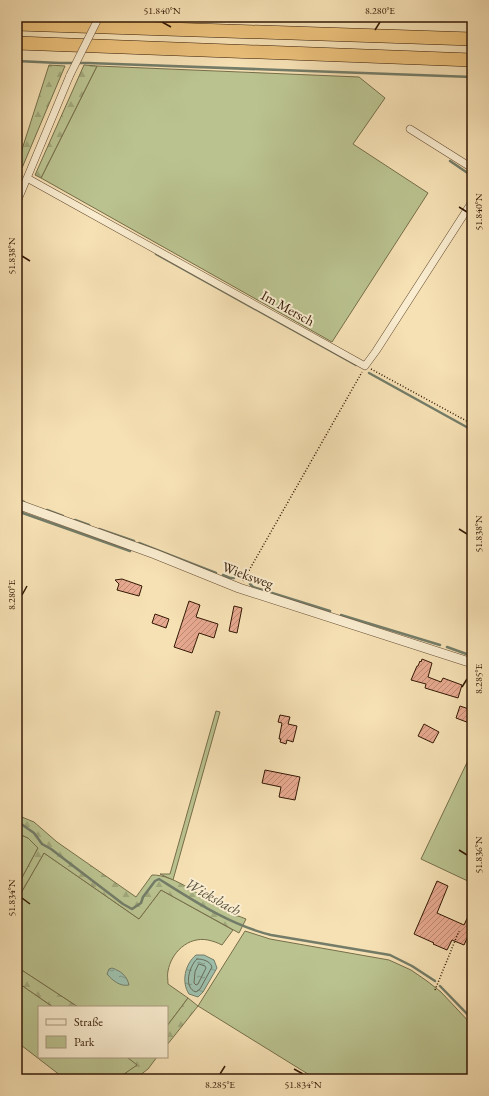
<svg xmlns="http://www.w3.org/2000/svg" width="489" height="1096" viewBox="0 0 489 1096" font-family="'EB Garamond',serif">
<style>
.green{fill:#bac390;stroke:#766e4a}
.forest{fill:url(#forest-firs);stroke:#766e4a}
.water{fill:url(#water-ripples);stroke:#737c68}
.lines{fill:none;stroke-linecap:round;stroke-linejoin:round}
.shore{stroke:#686b58;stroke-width:1}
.stream{stroke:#737c68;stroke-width:2.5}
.building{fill:url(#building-hatch);stroke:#331804}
.minor-casing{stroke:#644a30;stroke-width:8}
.tertiary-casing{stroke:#644a30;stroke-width:10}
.motorway-casing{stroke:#331804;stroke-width:14}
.path{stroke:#331804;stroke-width:1.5;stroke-dasharray:1 2;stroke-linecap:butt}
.minor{stroke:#f9eccf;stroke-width:7}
.tertiary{stroke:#f9eccf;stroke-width:9}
.motorway{stroke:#ebc07a;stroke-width:13}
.minor-bridge-casing{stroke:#644a30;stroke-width:8;stroke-linecap:butt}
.minor-bridge{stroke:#f9eccf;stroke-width:7}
.ticks{fill:none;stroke:#331804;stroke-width:1.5}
.labels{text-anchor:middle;stroke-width:4;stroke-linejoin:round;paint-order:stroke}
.street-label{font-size:14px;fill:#331804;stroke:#f9eccf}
.water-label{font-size:15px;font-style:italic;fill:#58523e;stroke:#f9eccf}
.neatline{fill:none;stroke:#331804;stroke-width:1.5}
.ticks-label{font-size:10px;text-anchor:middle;fill:#331804}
</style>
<defs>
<pattern id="forest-firs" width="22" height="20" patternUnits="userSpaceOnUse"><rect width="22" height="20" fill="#bac390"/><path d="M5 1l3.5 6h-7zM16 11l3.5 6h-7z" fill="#a0a77b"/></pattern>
<pattern id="water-ripples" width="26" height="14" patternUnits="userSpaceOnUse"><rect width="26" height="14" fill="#9dbeab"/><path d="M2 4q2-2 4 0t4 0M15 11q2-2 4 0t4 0" fill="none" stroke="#819989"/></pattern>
<pattern id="building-hatch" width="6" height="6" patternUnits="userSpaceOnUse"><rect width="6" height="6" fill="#e7a990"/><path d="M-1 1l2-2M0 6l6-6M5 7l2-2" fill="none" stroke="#bc8973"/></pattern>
</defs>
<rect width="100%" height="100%" fill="#f6e1b5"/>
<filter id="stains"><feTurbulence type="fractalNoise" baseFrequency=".005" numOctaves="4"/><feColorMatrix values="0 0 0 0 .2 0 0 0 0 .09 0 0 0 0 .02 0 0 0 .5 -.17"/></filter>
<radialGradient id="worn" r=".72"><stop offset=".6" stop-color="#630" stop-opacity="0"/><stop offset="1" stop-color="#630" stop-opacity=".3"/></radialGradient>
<path class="green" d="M97,66L359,77L385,98L353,144L428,193L332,342L41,178Z
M216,711L220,712L173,880L160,874H170Z
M472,752V883L421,859Z
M17,833L28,838L38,848L17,887Z
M44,853L139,919L161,890L233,930L222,945C218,943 213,941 208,940C188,936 171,953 168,971C167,975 168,980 168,984L188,998L167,1026V1007H78L17,967V900Z
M245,931L270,939L389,960L411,970L427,981L441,992L472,1025V1079H316L198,1006Z
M17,982L53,1007H39V1057H127L138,1065L117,1079H65L17,1042Z"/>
<path class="forest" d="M49,65L65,66L22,168L17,165Z
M84,65L97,66L41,178L35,175Z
M17,815L34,822L57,842L136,897L152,875C174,874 206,900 226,911C232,914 239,916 246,919L239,933L161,890L139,919L44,853L17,900V887L38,848L28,838L17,833Z
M17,967L78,1007H53L17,982Z
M188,998L198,1006L167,1045V1026Z
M127,1057H157L148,1069L135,1079H117L137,1065Z"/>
<path class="water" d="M196,955H204L214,960L217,968L203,992L198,997L189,994C181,982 185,964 196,955Z
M112,968C121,971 127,976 129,985C120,987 112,980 107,974L109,969Z"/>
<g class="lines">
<path class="shore" d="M197,959C203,959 210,961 212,967L200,989L196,992C183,988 189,966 197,959Z
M199,964L205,966L206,968L198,984L196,985L194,983L195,972Z"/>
<path class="stream" d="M17,61L59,63H88L472,77
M450,161L472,176
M156,254L356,365
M369,373L472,430
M17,499L24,502
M47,510L63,516
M17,511L130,551
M75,520L89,525
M99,529L134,541
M139,543L216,573
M223,575L230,578H234
M250,584L253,587L330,611
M341,615L440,645
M447,647L472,656
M17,821L34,833L42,844L51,849L123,904L132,909L141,903L143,897L155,881L159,879C194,901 230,925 271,935L390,955L412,966L435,981
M440,986L472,1019"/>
</g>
<path class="building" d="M122,579L142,586L139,596L117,590L119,584L115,580Z
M189,601L200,605L196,617L218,624L214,638L199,633L192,653L174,647Z
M234,606L242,608L237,633L229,631Z
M155,614L169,619L166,628L152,623Z
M422,659L432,663L428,677L441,682L443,678L462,685L458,698L425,688L426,684L411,680L417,666H418L420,661L421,662Z
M460,706L472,710V724L456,718Z
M280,715L290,717L288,724L297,726L293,742L287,740L286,744L280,742L281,739H279L282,723L278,722Z
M424,724L439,732L433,743L418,736Z
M265,770L300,777L295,800L279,797L281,787L262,783Z
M437,881L448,886L437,913L464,925L472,908V927L464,945L452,940L447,950L433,944L434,943L414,934Z"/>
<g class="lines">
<g class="minor-casing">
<path id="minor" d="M410,129L472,168
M27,178L365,366L376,351L472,202
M17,202L70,75"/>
</g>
<g class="tertiary-casing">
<path id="tertiary" d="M17,504L155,554L239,588L472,663"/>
</g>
<g class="motorway-casing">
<path id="motorway" d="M17,24L472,39
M17,43L472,60"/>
</g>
<path class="path" d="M371,369L472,424
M243,581L362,372
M435,990L459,931"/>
<use href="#minor" class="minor"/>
<use href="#tertiary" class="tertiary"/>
<use href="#motorway" class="motorway"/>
<g class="minor-bridge-casing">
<path id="minor-bridge" d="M70,75L99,17"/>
</g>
<use href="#minor-bridge" class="minor-bridge"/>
</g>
<path class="ticks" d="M162,22L171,27M375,30L380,22M459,207L467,212M22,256L30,261M459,529L467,534M22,595L27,586M462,687L467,679M459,850L467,855M22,898L30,904M294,1069L303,1074M220,1074L225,1066"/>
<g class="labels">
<g class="street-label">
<text transform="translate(288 308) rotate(29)" y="5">Im Mersch</text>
<text transform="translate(248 575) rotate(20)" y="5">Wieksweg</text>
</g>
<g class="water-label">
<text transform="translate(213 897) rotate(29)" y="5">Wieksbach</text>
</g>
</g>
<rect width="489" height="1096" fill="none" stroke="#f6e1b5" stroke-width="44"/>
<rect x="38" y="1006" width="130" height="52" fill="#f9eccf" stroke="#aa977e"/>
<rect x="46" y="1019" width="20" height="6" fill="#f9eccf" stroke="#aa977e"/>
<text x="74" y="1026" font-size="12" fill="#331804">Straße</text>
<rect x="46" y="1036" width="20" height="12" fill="#bac390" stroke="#aa977e"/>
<text x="74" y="1046" font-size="12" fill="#331804">Park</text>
<rect x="22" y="22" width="445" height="1052" class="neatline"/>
<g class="ticks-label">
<text x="162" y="14">51.840°N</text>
<text x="380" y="14">8.280°E</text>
<text transform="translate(478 212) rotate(-90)" y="4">51.840°N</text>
<text transform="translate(11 256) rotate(-90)" y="4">51.838°N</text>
<text transform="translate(478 534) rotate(-90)" y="4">51.838°N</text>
<text transform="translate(11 595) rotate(-90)" y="4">8.280°E</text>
<text transform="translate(478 679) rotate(-90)" y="4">8.285°E</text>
<text transform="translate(478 855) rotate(-90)" y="4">51.836°N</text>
<text transform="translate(11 898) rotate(-90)" y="4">51.834°N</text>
<text x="220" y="1088">8.285°E</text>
<text x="303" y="1088">51.834°N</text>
</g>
<rect width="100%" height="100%" filter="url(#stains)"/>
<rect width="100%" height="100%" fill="url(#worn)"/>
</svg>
